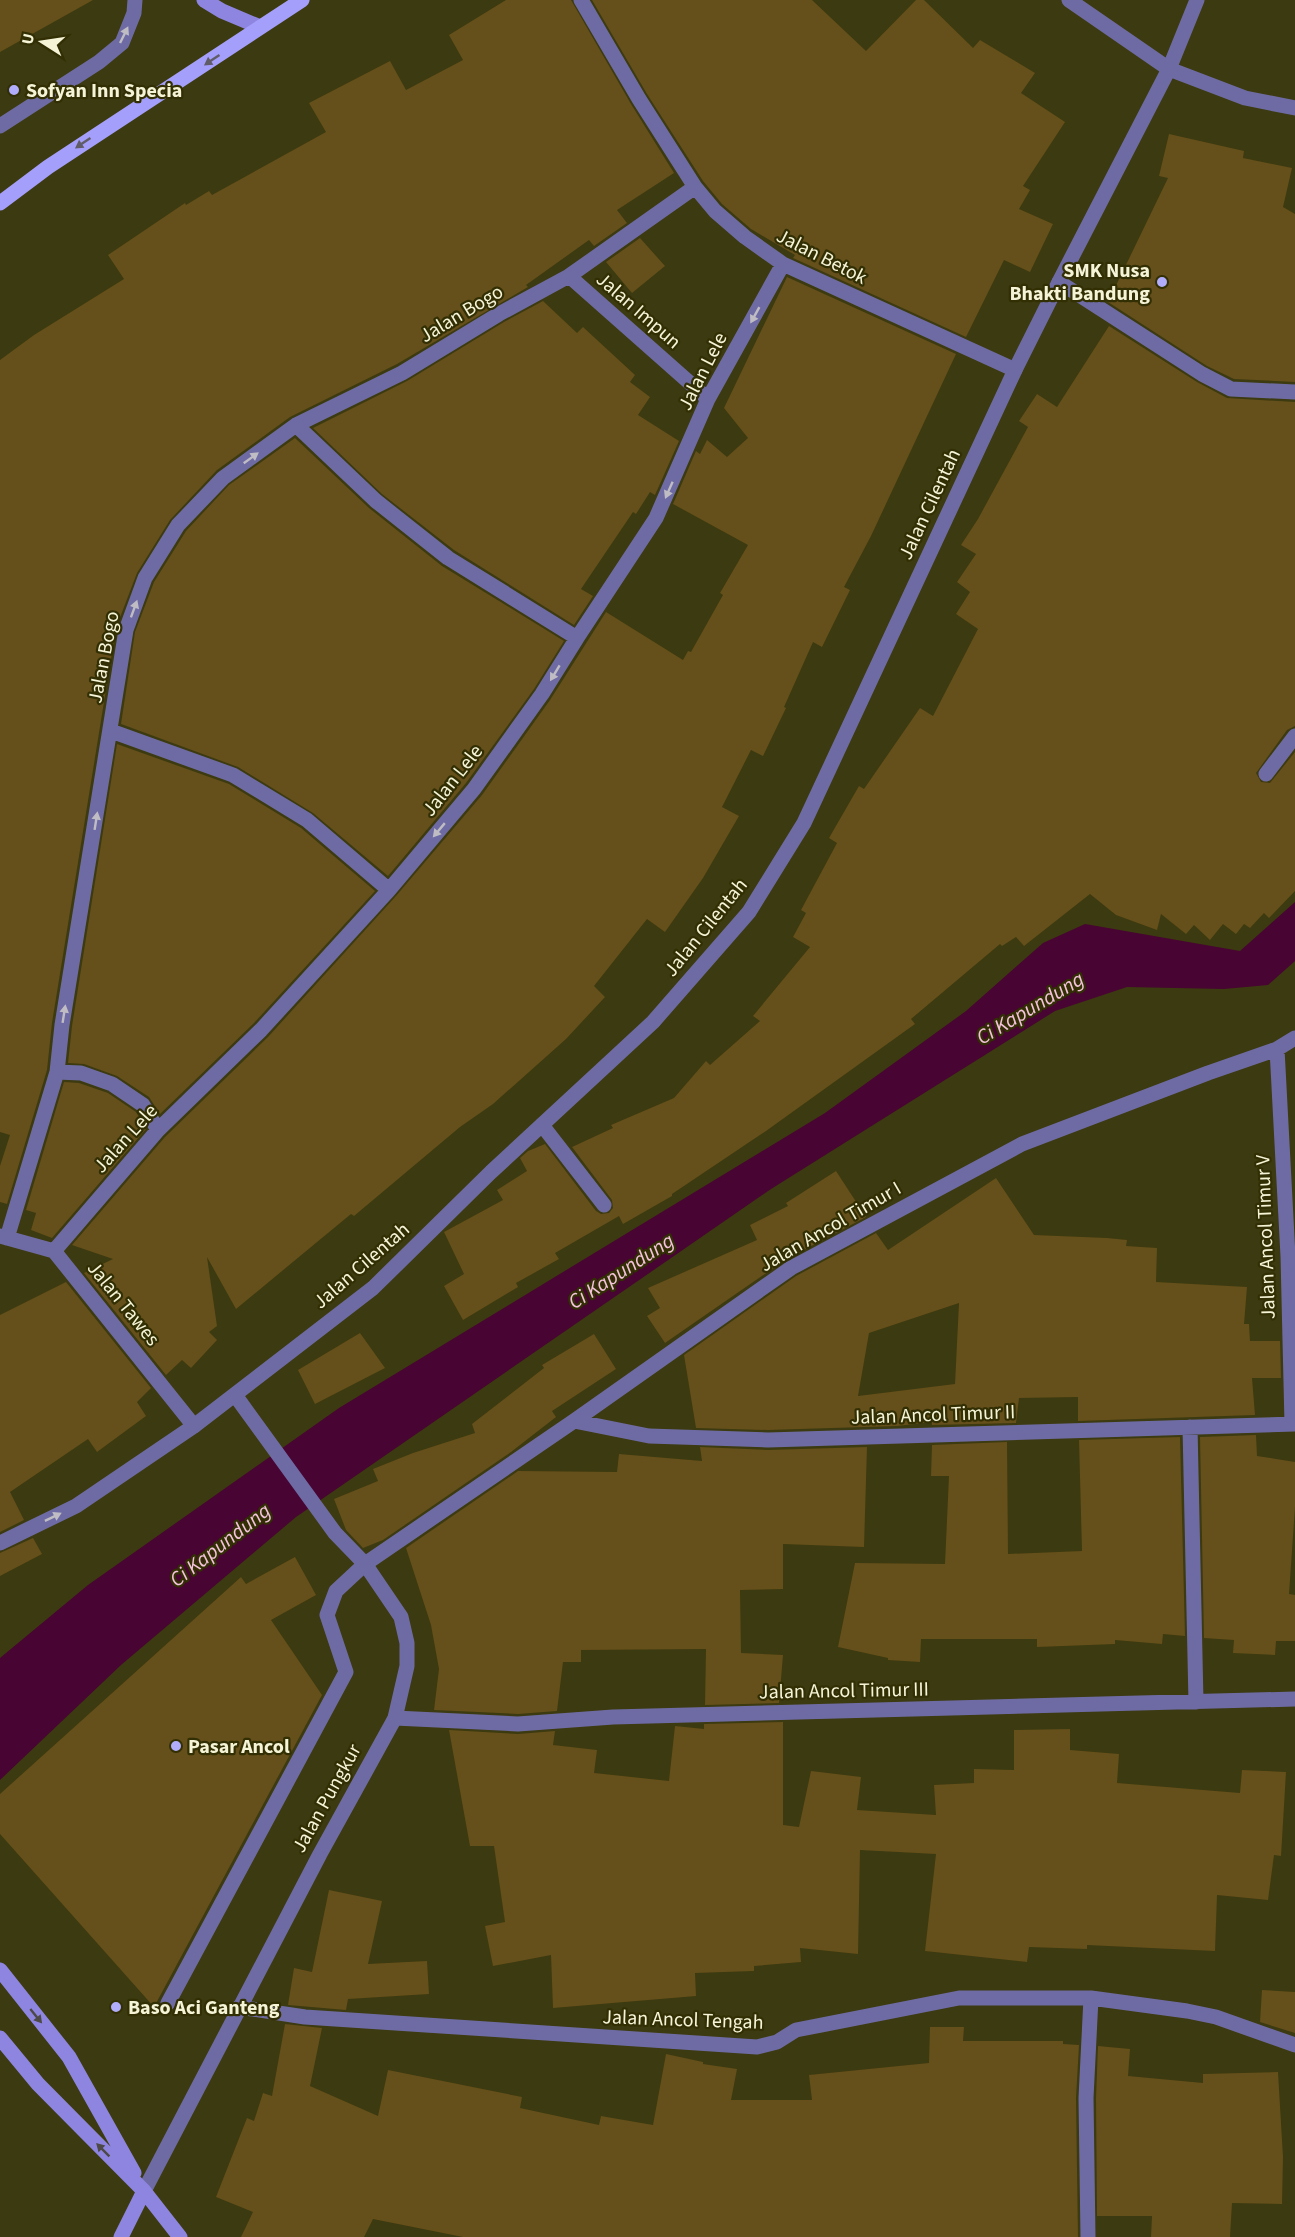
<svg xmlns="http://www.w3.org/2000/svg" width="1295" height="2237" viewBox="0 0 1295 2237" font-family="'Source Sans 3',sans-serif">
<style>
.water{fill:#480432}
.building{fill:#654f1a;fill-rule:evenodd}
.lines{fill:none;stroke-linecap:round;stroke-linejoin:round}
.service{stroke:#6e6ba4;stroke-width:15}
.minor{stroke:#6e6ba4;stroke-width:15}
.tertiary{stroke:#6e6ba4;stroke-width:15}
.secondary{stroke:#8d85e0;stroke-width:15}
.primary{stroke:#a59ffc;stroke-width:15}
.oneway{fill:#bfbdc3}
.oneway2{fill:#605c67}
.oneway3{fill:#4d4946}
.poi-dot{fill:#b1adfa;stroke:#322f04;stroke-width:2}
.labels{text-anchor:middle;stroke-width:4.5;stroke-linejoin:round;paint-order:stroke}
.poi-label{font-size:20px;font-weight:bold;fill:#f5f4d7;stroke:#322f04;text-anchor:start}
.street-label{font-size:20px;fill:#f5f4d7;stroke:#322f04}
.water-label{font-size:21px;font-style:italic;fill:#f5c3dd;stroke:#322f04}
</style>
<rect width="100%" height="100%" fill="#3c3a10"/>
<path class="water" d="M1295,902V961L1268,985L1224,989L1127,987L1055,1011L771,1189L296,1517L121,1665L0,1780V1658L88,1585L339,1408L825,1113L966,1011L1043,943L1085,924L1240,951Z"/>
<path class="building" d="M0,0H93L0,52Z
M506,0H571L631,104L674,173L617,210L627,223L594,246L589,240L526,285L528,287L397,364L290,417L217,470L170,520L137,573L116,628L52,1023L47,1070L7,1204L0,1202V1166L10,1135L0,1132V360L34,335L124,279L108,255L185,203L186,205L209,191L212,195L326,132L309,103L390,61L406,90L463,60L449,35Z
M592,0H812L866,51L916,0H924L973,48L980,40L1035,73L1021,93L1065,122L1023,186L1030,190L1019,209L1053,224L1030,272L1004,260L966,337L793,258L795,255L751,229L722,204L703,181L647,94Z
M1169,134L1244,151L1243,158L1292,168L1283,207L1295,214V382L1234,379L1207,366L1108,302L1168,178L1159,176Z
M640,238L665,266L632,293L606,262Z
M787,277L956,354L871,536L844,587L850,590L822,647L813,642L784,707L786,708L763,756L751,750L722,807L739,816L703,878L665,932L647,919L594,986L605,997L566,1039L493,1104L460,1127L354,1216L351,1214L236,1309L207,1257L217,1326L209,1332L217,1340L191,1368L182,1360L166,1375L84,1273L113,1259L72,1245L165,1137L268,1037L396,896L482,795L550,700L606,612L683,660L688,651L691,652L723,595L720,593L748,545L673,504L696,451L700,454L707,440L727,457L748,438L724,408Z
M543,301L577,333L583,327L635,375L630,382L650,397L638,415L679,441L655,495L650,492L636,514L633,512L581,589L593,596L574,625L454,550L382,494L313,428L407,381L504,322Z
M1109,326L1197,382L1227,398L1295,402V726L1287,730L1256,773L1261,782L1270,783L1295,752V891L1269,918L1264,913L1250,928L1244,924L1236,934L1223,924L1210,940L1194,925L1186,934L1161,914L1157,930L1116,915L1090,894L1024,946L1016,937L1002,946L1000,944L911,1019L915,1024L766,1131L672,1194V1196L623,1224L619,1216L555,1253L559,1259L516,1283L518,1287L463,1320L444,1286L464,1274L444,1232L503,1200L497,1190L527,1171L520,1158L528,1151L545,1144L596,1211L601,1214L609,1213L613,1208L612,1200L572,1147L613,1128L611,1125L674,1098L706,1061L710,1065L760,1021L753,1016L810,947L793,937L806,913L801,910L837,843L829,838L859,786L864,789L920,708L933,716L978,629L956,614L970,592L957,582L976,554L961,545L978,519L1028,427L1019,421L1037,394L1057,407Z
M295,438L369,508L442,566L564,641L534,689L466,783L388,876L313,813L238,767L121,724L135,632L154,582L186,531L229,485Z
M117,744L229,784L301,828L375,891L254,1023L160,1114L149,1097L117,1076L84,1064L68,1063L72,1026Z
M64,1082L79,1083L108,1093L136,1112L146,1129L52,1238L31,1230L36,1213L26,1210Z
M836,1171L866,1217L785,1260L665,1343L647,1316L660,1308L648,1288L757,1240L750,1225L788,1206L786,1203Z
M996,1178L1034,1235L1107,1238L1127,1240L1126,1246L1157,1248L1156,1282L1247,1287L1244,1324H1249L1250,1341H1280L1281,1378H1252L1255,1415L1078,1421V1397L1019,1398L1016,1423L932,1425V1422L897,1426L768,1430L696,1428L684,1355L796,1276L876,1233L888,1250ZM959,1303L955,1384L858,1396L869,1333Z
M66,1282L151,1388L137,1402L146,1416L97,1452L88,1439L10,1492L24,1520L0,1532V1315Z
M360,1333L385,1368L315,1404L298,1370Z
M594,1334L616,1369L552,1411L556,1417L511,1452L383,1540L363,1548L346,1530L334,1499L378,1481L373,1469L413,1453L475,1433L472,1424L544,1368L542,1365Z
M1256,1435L1257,1456L1295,1462V1507L1289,1594L1295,1595V1641H1276L1275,1655L1233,1653L1234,1640L1204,1638L1200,1437Z
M1180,1437L1185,1636L1163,1634L1162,1644L1115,1640V1644L1037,1647V1639H921L920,1662L888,1660V1658L838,1647L855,1563L945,1564L949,1476H931L932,1445L1007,1442L1008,1554L1082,1551L1079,1440Z
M700,1447L768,1450L867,1447L864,1547L783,1544V1589L740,1590L741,1653L783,1655L779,1703L705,1705L706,1649L581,1650V1662H563L557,1711L518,1714L434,1710L439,1669L431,1625L406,1548L518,1471L617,1472L619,1454L702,1461Z
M33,1538L42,1554L0,1576V1553Z
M295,1557L316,1595L271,1620L322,1695L154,2007L0,1834V1794L241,1577L246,1584Z
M783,1722V1825L799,1827L811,1771L861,1777L857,1810L936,1815L934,1785L974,1783V1769L1014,1770V1730L1070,1729V1750L1119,1754L1117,1783L1240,1793L1242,1770L1286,1772L1281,1856L1274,1855L1268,1900L1217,1895L1215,1951L1087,1945V1949L1029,1947L1027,1962L925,1951L936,1854L860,1850L858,1954L800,1948L801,1962L754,1966V1971L695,1973L696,1996L553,2008L551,1955L493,1966L485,1926L505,1922L494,1846H470L449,1730L518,1734L555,1731L553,1745L597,1750L594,1773L669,1781L675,1726L704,1729V1724Z
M329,1890L382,1901L368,1964L427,1961L429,1994L348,1999L346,2010L288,2005L294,1968L312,1972Z
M1262,1990L1295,1992V2033L1260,2022Z
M285,2024L322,2028L310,2086L378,2116L388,2070L522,2097L520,2108L599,2125L601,2116L653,2125L666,2054L703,2062V2064L737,2069L731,2100H812L809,2075L929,2063L930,2027H964L963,2041H1063V2044L1079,2045L1076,2098L1078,2237H463L373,2219L364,2237H241L253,2212L216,2197L247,2118L254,2121L263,2093L272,2096Z
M1098,2046L1130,2049L1128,2076L1203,2083V2074L1278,2072L1283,2157L1282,2204L1232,2203L1230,2237H1151L1152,2216H1097L1096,2098Z"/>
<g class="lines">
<path class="service" d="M168,2003L346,1672L327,1615L336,1591L365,1564"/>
<path class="minor" d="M581,0L639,99L695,187L715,211L745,237L783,264L1015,370
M1169,69L1197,0
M569,276L708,399
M1059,282L1202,374L1231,389L1295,392
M296,425L376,501L448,558L577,638
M111,731L233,775L307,820L389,890
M1266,774L1295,736
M1277,1049L1288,1256L1292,1424
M57,1072L81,1073L112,1084L143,1105L158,1130
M542,1125L604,1205
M0,1236L54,1251L194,1426
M7,1238L57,1072L62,1025L126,630L145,578L178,525L223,478L296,425L402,373L499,314L569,276L695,187
M54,1251L158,1130L261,1030L389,890L474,789L542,694L577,638L656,518L708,399L783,264
M574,1421L649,1436L768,1440L1295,1424
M1190,1427L1196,1702
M365,1564L574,1421L791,1268L1022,1144L1208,1073L1277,1049L1295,1038
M395,1718L518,1724L613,1717L1295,1699
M239,2007L305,2017L757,2047L777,2042L796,2030L959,1998H1091L1187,2011L1216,2017L1295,2045
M1088,2237L1086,2098L1091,1998"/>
<path class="tertiary" d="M1069,0L1169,69L1245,98L1295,108
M0,126L99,62L122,43L134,13L135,0
M0,1543L76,1506L194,1426L373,1288L491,1172L653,1022L749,912L804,823L1015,370L1059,282L1169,69
M144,2191L320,1854L395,1718L407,1666V1643L401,1617L365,1564L335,1533L235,1395"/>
<path class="secondary" d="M204,0L222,11L260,27
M0,1970L69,2057L134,2173
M0,2038L38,2084L144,2191L180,2237
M121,2237L144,2191"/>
<path class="primary" d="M0,203L48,167L302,0"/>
</g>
<defs><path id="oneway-solid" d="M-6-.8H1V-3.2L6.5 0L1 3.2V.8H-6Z" transform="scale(1.5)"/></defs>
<g class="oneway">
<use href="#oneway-solid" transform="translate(124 35) rotate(-64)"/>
<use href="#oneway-solid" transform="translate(755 315) rotate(119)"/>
<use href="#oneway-solid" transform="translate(251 458) rotate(-36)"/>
<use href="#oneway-solid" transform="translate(669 490) rotate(114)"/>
<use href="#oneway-solid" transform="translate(134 609) rotate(-70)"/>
<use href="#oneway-solid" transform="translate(555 673) rotate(121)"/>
<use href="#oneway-solid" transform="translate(96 821) rotate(-81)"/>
<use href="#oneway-solid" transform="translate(439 830) rotate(130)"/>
<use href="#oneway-solid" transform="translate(64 1014) rotate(-81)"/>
<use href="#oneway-solid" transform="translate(53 1517) rotate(-26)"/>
</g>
<g class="oneway2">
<use href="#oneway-solid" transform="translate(212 60) rotate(146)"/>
<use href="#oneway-solid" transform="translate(83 143) rotate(146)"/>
</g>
<g class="oneway3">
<use href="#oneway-solid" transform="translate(36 2016) rotate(51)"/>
<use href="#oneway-solid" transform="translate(103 2150) rotate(-135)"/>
</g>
<g class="poi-dot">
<circle cx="14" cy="90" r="6"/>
<circle cx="1162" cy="282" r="6"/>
<circle cx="176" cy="1746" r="6"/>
<circle cx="116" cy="2007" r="6"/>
</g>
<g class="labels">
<g class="poi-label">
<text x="26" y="97">Sofyan Inn Specia</text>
<text x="1150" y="277" text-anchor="end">SMK Nusa<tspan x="1150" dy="23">Bhakti Bandung</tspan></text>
<text x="188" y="1753">Pasar Ancol</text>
<text x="128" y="2014">Baso Aci Ganteng</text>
</g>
<g class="street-label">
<text transform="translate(822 256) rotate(27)" y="7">Jalan Betok</text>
<text transform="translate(639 310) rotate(41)" y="7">Jalan Impun</text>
<text transform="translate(461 313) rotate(-31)" y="7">Jalan Bogo</text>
<text transform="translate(702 371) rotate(-63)" y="7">Jalan Lele</text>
<text transform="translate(929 504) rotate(-65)" y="7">Jalan Cilentah</text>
<text transform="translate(103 657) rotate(-79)" y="7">Jalan Bogo</text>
<text transform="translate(452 780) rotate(-52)" y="7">Jalan Lele</text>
<text transform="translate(705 927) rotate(-51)" y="7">Jalan Cilentah</text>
<text transform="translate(125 1138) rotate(-48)" y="7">Jalan Lele</text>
<text transform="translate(830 1226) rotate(-30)" y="7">Jalan Ancol Timur I</text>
<text transform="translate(1265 1237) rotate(-92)" y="7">Jalan Ancol Timur V</text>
<text transform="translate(361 1265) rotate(-41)" y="7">Jalan Cilentah</text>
<text transform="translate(124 1303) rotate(51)" y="7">Jalan Tawes</text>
<text transform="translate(933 1414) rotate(-2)" y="7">Jalan Ancol Timur II</text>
<text transform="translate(844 1690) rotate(-1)" y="7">Jalan Ancol Timur III</text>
<text transform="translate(326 1798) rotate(-61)" y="7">Jalan Pungkur</text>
<text transform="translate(683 2019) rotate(2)" y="7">Jalan Ancol Tengah</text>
</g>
<g class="water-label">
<text transform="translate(1030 1008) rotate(-31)" y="7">Ci Kapundung</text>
<text transform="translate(621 1271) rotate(-33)" y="7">Ci Kapundung</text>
<text transform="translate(220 1545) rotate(-38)" y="7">Ci Kapundung</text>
</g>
</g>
<g transform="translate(42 42) rotate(282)" stroke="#322f04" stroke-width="4.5" paint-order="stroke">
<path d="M0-4.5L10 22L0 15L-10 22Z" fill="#f5f4d7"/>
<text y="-9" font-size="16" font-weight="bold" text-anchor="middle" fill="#f5f4d7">U</text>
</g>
</svg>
